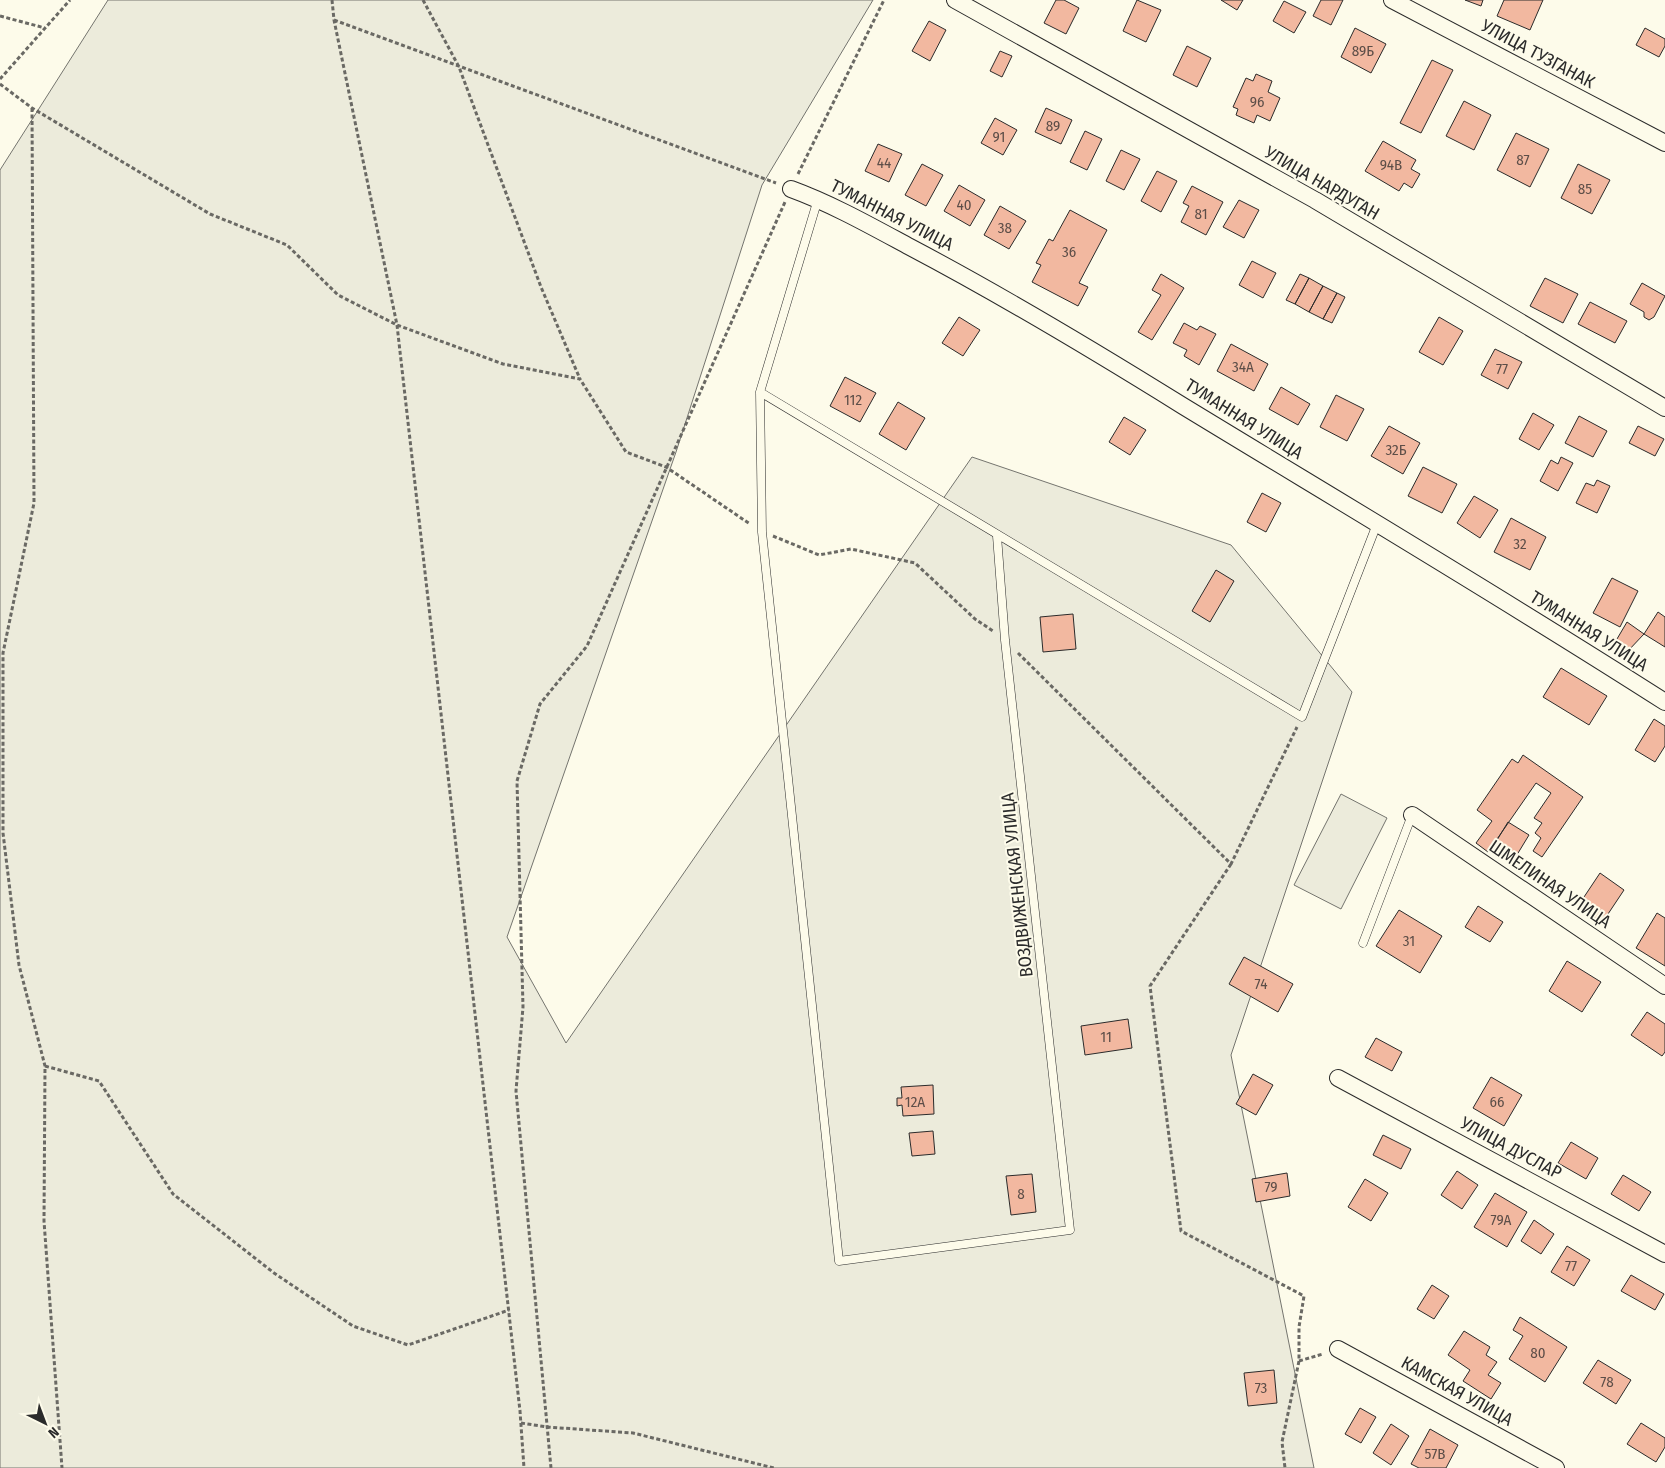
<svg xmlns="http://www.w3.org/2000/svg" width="1665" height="1468" viewBox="0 0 1665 1468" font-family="'Fira Sans Condensed',sans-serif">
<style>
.green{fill:#ecebdb;stroke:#74746e}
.building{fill:#f2b8a0;stroke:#2b2b2b}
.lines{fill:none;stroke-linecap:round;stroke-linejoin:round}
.service-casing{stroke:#2b2b2b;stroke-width:9}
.minor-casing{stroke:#2b2b2b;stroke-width:18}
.path{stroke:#6a6964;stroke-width:3;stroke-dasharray:4 2.5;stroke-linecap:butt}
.service{stroke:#fdfbea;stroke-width:8}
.minor{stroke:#fdfbea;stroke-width:16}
.labels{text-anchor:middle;stroke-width:4;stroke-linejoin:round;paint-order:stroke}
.number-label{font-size:15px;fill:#5d4e48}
.street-label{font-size:18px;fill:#2b2b2b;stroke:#fdfbea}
</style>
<rect width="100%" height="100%" fill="#fdfbea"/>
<path class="green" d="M108,0H873L762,185L676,452L507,937L566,1043L972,457L1231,545L1352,692L1231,1055L1314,1468H0V170Z
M1341,794L1387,818L1341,909L1294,885Z"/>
<path class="building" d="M1056,0H1064L1079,8L1066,34L1044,23Z
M1137,0L1161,10L1146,42L1123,31Z
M1221,0H1243L1237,10Z
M1321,0H1343L1331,25L1313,16Z
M1465,0H1483L1481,6Z
M1504,0H1543L1530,30L1497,16Z
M1284,1L1306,12L1294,33L1273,21Z
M929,21L946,30L930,61L912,51Z
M1355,28L1386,44L1371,73L1341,57Z
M1645,28L1665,39V46L1659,57L1636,45Z
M1187,46L1211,58L1197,87L1173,75Z
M1000,51L1012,56L1002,77L990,71Z
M1432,60L1453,70L1421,133L1400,123Z
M1256,74L1272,81L1268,92L1280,98L1270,121L1257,115L1254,123L1236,115L1238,109L1233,107L1246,78L1253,81Z
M1464,101L1491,115L1474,150L1446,136Z
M1046,108L1072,120L1061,144L1035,132Z
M995,118L1017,130L1003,155L981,143Z
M1085,131L1102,139L1087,170L1070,162Z
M1516,133L1549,149L1530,187L1497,170Z
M1383,141L1416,160L1411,169L1420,174L1412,188L1404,183L1399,191L1365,171Z
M878,144L902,154L889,182L865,171Z
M1121,150L1140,159L1124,190L1106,181Z
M922,164L943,175L926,206L905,195Z
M1578,164L1610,180L1592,214L1561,198Z
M1157,171L1177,181L1161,212L1141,201Z
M959,185L985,200L970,226L944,211Z
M1192,186L1223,202L1206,235L1181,222L1189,206L1183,203Z
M1239,200L1259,210L1244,238L1223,227Z
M1000,206L1026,221L1009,249L984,235Z
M1070,210L1107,230L1079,283L1088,287L1078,306L1032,282L1041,265L1036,263L1049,239L1053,241Z
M1252,261L1276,273L1263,298L1239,285Z
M1161,274L1184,288L1152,340L1138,332L1161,295L1152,290Z
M1300,274L1309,278L1295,304L1286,300Z
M1309,278L1323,286L1309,312L1295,304Z
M1545,278L1578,294L1563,323L1530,306Z
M1642,283L1665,296L1654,317L1649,320L1644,317V312L1630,304Z
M1323,286L1337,293L1323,319L1309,312Z
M1337,293L1345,297L1332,323L1323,319Z
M1590,302L1627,321L1615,343L1578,324Z
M959,317L980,330L963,356L942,343Z
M1439,317L1463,331L1443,365L1419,352Z
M1184,323L1197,330L1200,326L1216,334L1199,365L1184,356L1187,350L1173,343Z
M1231,344L1268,364L1254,391L1217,371Z
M1495,349L1522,362L1508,389L1481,375Z
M845,377L876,393L860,422L830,406Z
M1281,387L1310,404L1298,425L1269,409Z
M1336,395L1364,409L1347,441L1320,427Z
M898,402L925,418L906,450L879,434Z
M1533,413L1554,425L1539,450L1519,439Z
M1579,416L1607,431L1593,457L1565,443Z
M1124,417L1146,430L1130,455L1109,442Z
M1389,426L1420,443L1403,474L1371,456Z
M1638,426L1664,439L1655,456L1629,443Z
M1561,457L1573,463L1558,491L1540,481L1551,460L1558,464Z
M1423,467L1457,484L1442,513L1408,496Z
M1597,480L1610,486L1597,513L1576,503L1586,483L1594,486Z
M1262,493L1281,503L1266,532L1247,522Z
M1474,496L1498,510L1480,538L1457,523Z
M1511,518L1546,537L1530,570L1494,552Z
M1216,570L1234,581L1210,622L1192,611Z
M1612,578L1638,591L1620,627L1593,613Z
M1658,612L1665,617V647L1644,634Z
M1073,614L1076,649L1043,652L1040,617Z
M1627,622L1644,634L1627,652L1614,644Z
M1561,668L1607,696L1589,725L1543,697Z
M1654,719L1665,726V746L1655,762L1635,750Z
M1523,755L1583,797L1542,857L1533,851L1541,838L1535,833L1542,823L1534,818L1551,793L1536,783L1488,852L1476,843L1492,821L1477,810L1512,759L1518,763Z
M1508,822L1529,835L1512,863L1491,850Z
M1600,873L1624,890L1602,923L1578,906Z
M1478,906L1503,922L1490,942L1465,927Z
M1399,910L1442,936L1420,973L1376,946Z
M1657,913L1665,918V966L1636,948Z
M1244,957L1293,984L1278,1012L1229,984Z
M1567,961L1601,982L1582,1012L1549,991Z
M1647,1012L1665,1024V1052L1662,1056L1631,1035Z
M1128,1019L1132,1048L1085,1055L1081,1026Z
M1376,1038L1402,1052L1392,1071L1365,1057Z
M1253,1074L1273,1085L1256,1115L1236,1104Z
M1491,1077L1522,1095L1504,1126L1473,1108Z
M933,1085L934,1114L903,1116L902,1105L897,1106V1098H902L901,1087Z
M933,1131L935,1154L912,1156L909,1133Z
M1383,1135L1411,1149L1401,1169L1373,1155Z
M1571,1142L1598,1158L1586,1179L1558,1163Z
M1457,1171L1478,1185L1462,1209L1441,1195Z
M1287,1173L1290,1196L1256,1202L1252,1179Z
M1032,1174L1036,1212L1011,1215L1006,1176Z
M1623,1175L1651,1192L1639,1211L1611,1194Z
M1365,1179L1388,1193L1371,1221L1348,1207Z
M1495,1193L1527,1212L1507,1247L1474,1227Z
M1534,1220L1554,1234L1541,1254L1521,1241Z
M1567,1246L1590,1260L1574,1286L1551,1272Z
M1631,1275L1664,1294L1655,1310L1621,1291Z
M1432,1285L1449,1296L1434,1319L1417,1309Z
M1520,1317L1567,1347L1545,1382L1509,1359L1523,1336L1513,1330Z
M1464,1331L1490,1347L1486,1355L1497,1362L1488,1375L1501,1383L1491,1399L1463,1381L1470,1370L1448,1355Z
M1598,1360L1631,1380L1616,1404L1583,1383Z
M1274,1370L1277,1403L1248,1406L1244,1373Z
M1360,1408L1376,1417L1361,1443L1345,1434Z
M1641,1423L1665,1438V1447L1656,1462L1627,1444Z
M1391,1424L1409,1436L1391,1465L1373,1453Z
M1430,1429L1458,1445L1446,1468H1419L1411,1464Z"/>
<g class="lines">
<g class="service-casing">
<path id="service" d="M818,199L760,392L1302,717L1377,524
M760,392L762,532L839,1261L1070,1230L1005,640L997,536
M1363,943L1412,815"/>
</g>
<g class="minor-casing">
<path id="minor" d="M955,0L1315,200L1665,408
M1392,0L1665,143
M791,189C832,204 871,226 910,247C1003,296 1093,350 1183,406C1344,504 1506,600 1665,702
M1412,815L1665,986
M1338,1078L1665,1254
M1338,1349L1556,1468"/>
</g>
<path class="path" d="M332,0L334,20L397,325L520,1411L524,1468
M423,0L459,67L541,287L580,379
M0,16L45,28
M334,20L776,183
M0,79L70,0
M0,84L32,108L210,214L287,245L338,295L397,325L503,364L580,379L626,452L666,467L750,524
M32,108L34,503L3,653V833L19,965L45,1066L44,1221L62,1468
M798,174L884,0
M773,536L819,555L851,549L915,563L975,619L993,631
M1018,653L1231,864L1297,727
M1231,864L1150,986L1181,1231L1304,1296L1299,1327V1361L1282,1442L1285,1468
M45,1066L99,1081L173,1194L274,1273L353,1326L408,1345L509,1310
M1299,1361L1323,1354
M521,1423L547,1427L633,1433L774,1468
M551,1468L516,1091L523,1007L517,781L540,704L587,646L785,202"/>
<use href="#service" class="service"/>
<use href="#minor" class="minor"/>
</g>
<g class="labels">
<g class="number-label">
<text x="1363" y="56">89Б</text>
<text x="1257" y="107">96</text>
<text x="1053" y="131">89</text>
<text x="999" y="142">91</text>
<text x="1523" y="165">87</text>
<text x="884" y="168">44</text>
<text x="1391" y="170">94В</text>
<text x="1585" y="194">85</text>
<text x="964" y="210">40</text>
<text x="1201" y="219">81</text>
<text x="1005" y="233">38</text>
<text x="1069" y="257">36</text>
<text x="1243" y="372">34А</text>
<text x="1502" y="374">77</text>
<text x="853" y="405">112</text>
<text x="1396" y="455">32Б</text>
<text x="1520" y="549">32</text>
<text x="1409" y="946">31</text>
<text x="1261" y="989">74</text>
<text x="1106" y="1042">11</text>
<text x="915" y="1107">12А</text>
<text x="1497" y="1107">66</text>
<text x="1271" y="1192">79</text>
<text x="1021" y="1199">8</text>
<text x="1501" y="1225">79А</text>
<text x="1571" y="1271">77</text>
<text x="1538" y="1358">80</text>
<text x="1607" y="1387">78</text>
<text x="1261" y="1393">73</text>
<text x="1435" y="1459">57В</text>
</g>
<g class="street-label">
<text transform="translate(1538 54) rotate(28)" y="6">УЛИЦА ТУЗГАНАК</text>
<text transform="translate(1322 183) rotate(30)" y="6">УЛИЦА НАРДУГАН</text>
<text transform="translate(892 215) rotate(27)" y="6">ТУМАННАЯ УЛИЦА</text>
<text transform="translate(1244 419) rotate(32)" y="6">ТУМАННАЯ УЛИЦА</text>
<text transform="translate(1589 631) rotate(32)" y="6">ТУМАННАЯ УЛИЦА</text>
<text transform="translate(1550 884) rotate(34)" y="6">ШМЕЛИНАЯ УЛИЦА</text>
<text transform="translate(1017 885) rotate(-96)" y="6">ВОЗДВИЖЕНСКАЯ УЛИЦА</text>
<text transform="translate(1511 1148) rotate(28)" y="6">УЛИЦА ДУСЛАР</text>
<text transform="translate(1457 1391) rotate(29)" y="6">КАМСКАЯ УЛИЦА</text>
</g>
</g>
<g transform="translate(45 1423) rotate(138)" stroke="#fdfbea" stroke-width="4" paint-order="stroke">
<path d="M0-4L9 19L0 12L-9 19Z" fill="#2b2b2b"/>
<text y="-8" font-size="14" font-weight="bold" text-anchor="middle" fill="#2b2b2b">N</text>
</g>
</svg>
